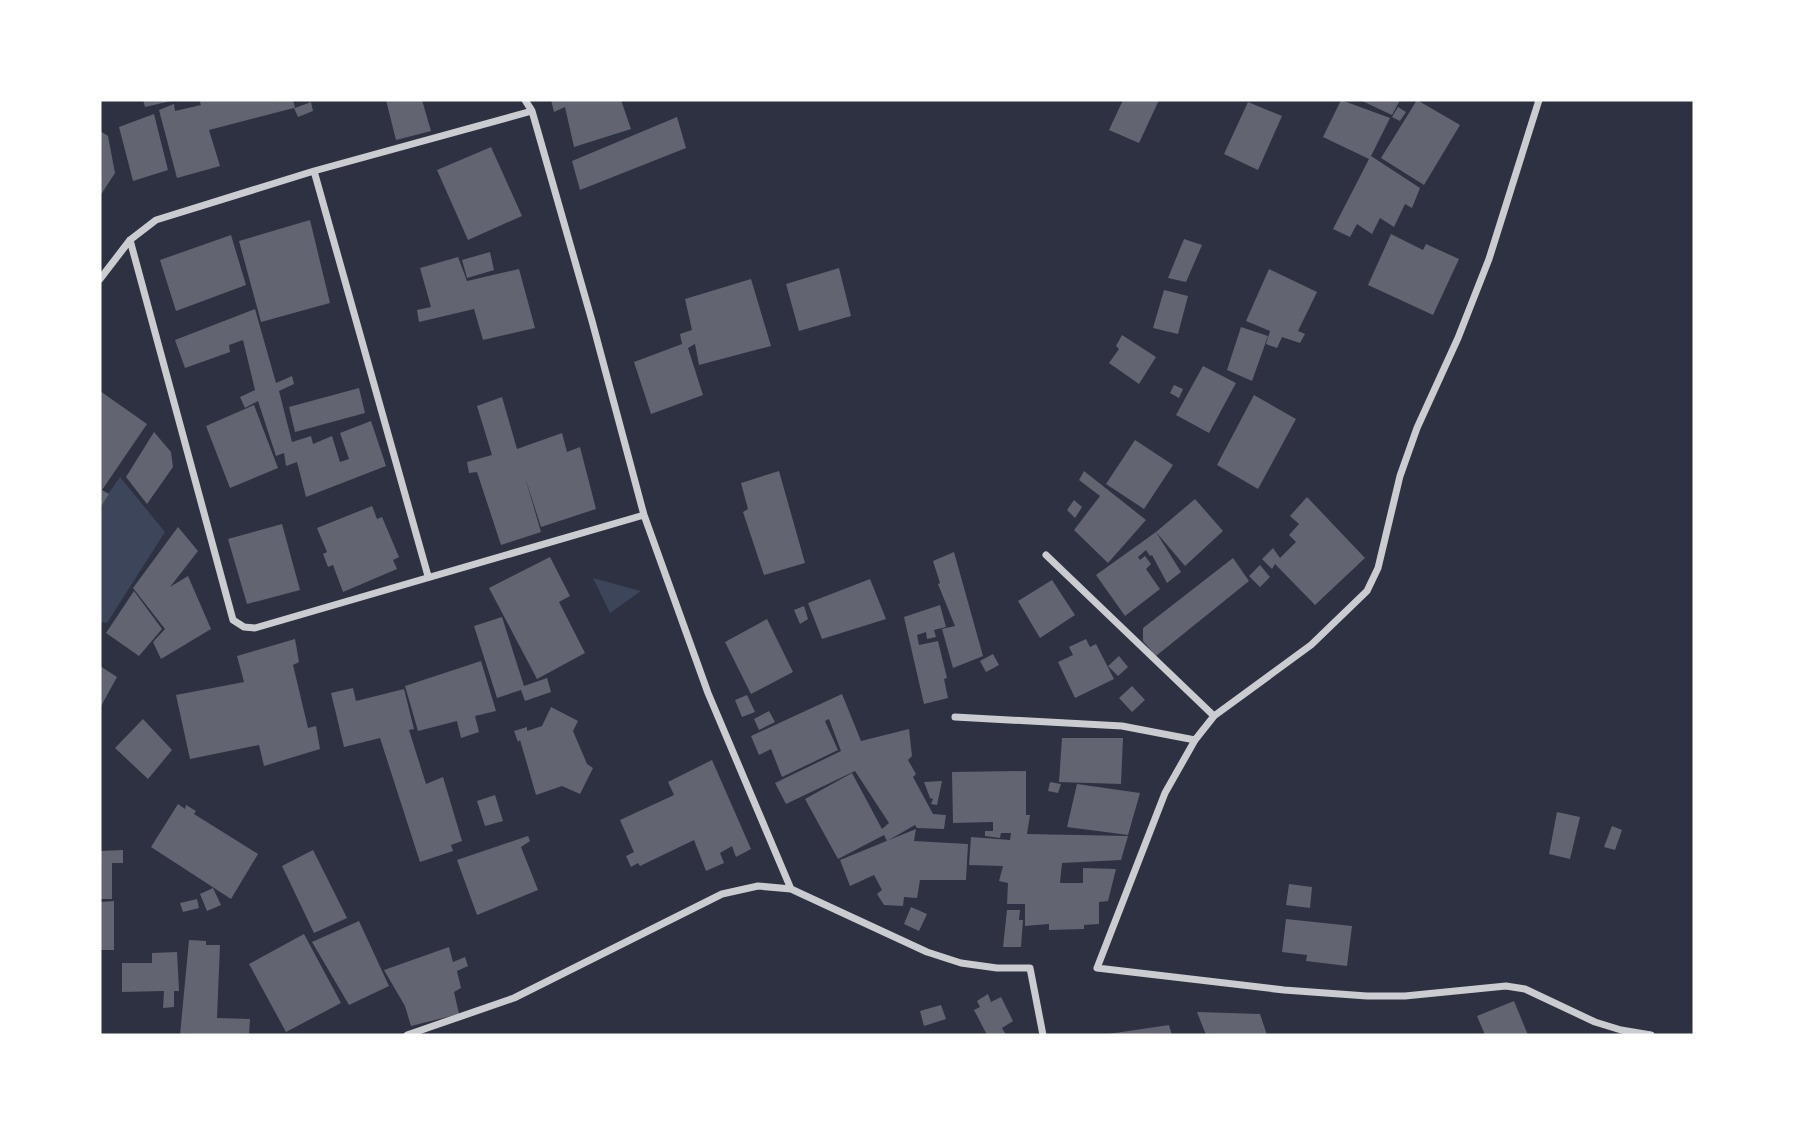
<svg xmlns="http://www.w3.org/2000/svg" width="1794" height="1135" viewBox="0 0 1794 1135" font-family="Roboto,sans-serif">
<style>
.green{fill:#3c4559}
.building{fill:#626471}
.lines{fill:none;stroke-linecap:round;stroke-linejoin:round}
.minor{stroke:#caccd0;stroke-width:7}
</style>
<rect width="100%" height="100%" fill="#2d3142"/>
<path class="green" d="M120,477L165,532L107,623L100,622V505Z
M593,578L641,591L610,613Z"/>
<path class="building" d="M143,100H171V101L145,107Z
M199,100H293L295,108L311,102L313,111L298,117L294,108L209,130L220,166L177,178L159,110L174,104L175,111L201,105Z
M386,100H422L431,131L396,140Z
M551,100H621L631,129L574,147L565,107L554,112Z
M1123,100H1159L1139,143L1109,130Z
M1341,100L1390,118L1371,156L1420,188L1412,208L1405,204L1394,227L1380,218L1372,234L1357,224L1350,237L1333,229L1369,159L1323,137Z
M1360,100H1400L1392,115Z
M1417,100L1460,125L1424,185L1381,158Z
M1248,102L1282,116L1258,170L1224,154Z
M1398,107L1406,112L1400,121L1392,117Z
M154,114L168,170L133,181L119,127Z
M677,117L686,148L580,190L572,161Z
M100,131L108,136L115,173L100,196Z
M491,147L522,216L468,240L437,170Z
M310,220L330,303L261,322L239,241Z
M1391,234L1423,250L1426,244L1459,259L1433,315L1368,285Z
M231,235L246,285L176,311L160,260Z
M1184,239L1202,245L1186,282L1168,278Z
M490,252L494,270L467,278L462,260Z
M458,257L467,281L519,269L535,328L483,340L474,309L419,322L417,310L431,307L420,268Z
M839,268L851,316L799,331L786,284Z
M1269,269L1317,292L1298,331L1305,334L1300,343L1282,337L1277,348L1266,344L1270,331L1246,321Z
M751,279L771,346L699,365L695,344L688,348L703,395L651,414L634,362L682,344L680,334L692,330L685,299Z
M1164,290L1188,296L1178,334L1153,328Z
M255,309L276,383L292,376L294,384L279,391L292,442L311,436L313,444L332,436L340,462L349,459L340,433L371,421L386,466L306,497L297,462L286,466L284,453L276,456L258,401L245,408L240,397L255,390L243,340L229,345L230,352L185,368L175,340Z
M1241,327L1268,336L1252,381L1227,370Z
M1122,335L1156,357L1139,384L1109,363L1119,349L1116,346Z
M1203,366L1236,383L1209,433L1176,415Z
M1174,385L1183,389L1179,398L1170,393Z
M359,388L365,413L295,432L289,407Z
M100,391L147,424L102,490L109,494L100,508Z
M1254,395L1296,419L1258,489L1217,465Z
M502,397L517,449L562,433L567,452L580,447L596,509L541,527L525,477L541,532L501,545L477,472L469,473L467,462L492,455L477,406Z
M254,405L278,468L230,488L206,426Z
M154,432L171,452L173,467L147,504L126,477Z
M1135,440L1173,465L1144,509L1106,484Z
M779,471L805,563L764,575L743,512L748,509L741,483Z
M1084,471L1146,520L1108,563L1074,530L1100,496L1079,480Z
M1307,497L1365,558L1315,605L1275,564L1272,569L1262,559L1273,548L1280,558L1296,542L1289,535L1299,524L1290,516Z
M1195,499L1223,531L1185,566L1156,532L1181,572L1167,583L1152,555L1150,556L1146,550L1138,557L1140,560L1145,556L1151,564L1146,569L1160,589L1125,616L1096,575L1156,532Z
M1074,500L1082,507L1075,518L1067,510Z
M372,506L377,519L382,517L399,557L393,560L397,569L343,592L333,565L328,567L323,554L327,552L317,528Z
M282,524L300,590L247,604L228,539Z
M178,527L198,551L170,587L188,576L211,629L161,659L153,642L165,629L133,588Z
M954,552L983,656L953,668L942,629L955,626L938,584L940,583L933,561Z
M550,557L570,596L559,602L585,653L537,679L489,588Z
M1233,558L1249,581L1156,656L1143,641V628Z
M1260,565L1270,577L1260,587L1249,576Z
M870,579L886,619L822,639L808,603Z
M1052,580L1075,615L1040,638L1018,601Z
M134,591L162,629L139,656L106,633Z
M940,605L946,627L934,630L936,637L927,639L926,632L917,635L919,645L938,641L947,678L944,679L948,698L924,704L904,617Z
M804,606L808,619L800,624L794,610Z
M502,617L524,686L547,678L551,692L525,701L521,690L497,698L474,626Z
M767,619L793,672L751,694L725,642Z
M295,639L299,662L293,665L308,728L316,726L320,749L264,766L259,745L190,759L176,695L244,682L237,656Z
M1086,639L1090,647L1096,644L1114,679L1075,698L1058,662L1073,655L1069,647Z
M993,654L999,665L986,672L980,661Z
M1119,656L1128,667L1118,676L1108,666Z
M481,661L496,711L475,716L479,732L461,738L457,721L418,731L405,686Z
M100,666L117,677L100,708Z
M1132,686L1145,700L1132,712L1119,698Z
M353,688L356,701L404,689L414,729L409,730L426,784L443,777L462,841L451,845L453,851L420,862L380,738L344,747L331,693Z
M842,694L861,741L909,729L912,756L908,760L916,774L913,777L933,814L946,815L944,829L917,828L915,825L887,841L884,835L838,859L805,799L852,773L882,829L889,823L855,771L786,804L775,783L841,751L829,719L825,721L838,750L782,777L771,749L759,755L751,736Z
M747,695L755,712L742,717L735,700Z
M551,707L578,721L573,731L587,764L593,768L580,794L562,786L536,795L520,740L518,742L514,731L527,727V731L542,726Z
M769,711L775,722L759,730L754,719Z
M143,719L172,750L148,779L115,748Z
M1062,738H1123L1121,784L1059,782Z
M712,760L751,849L736,857L732,846L720,853L724,863L706,871L694,840L640,866L638,863L631,867L626,856L634,852L620,820L674,795L668,782Z
M1026,771V815H1030L1027,834L1128,836L1121,860L1062,863L1060,883H1083V868L1116,869L1108,901L1099,902V924L1084,925V929L1049,930V924L1025,926V904H1007L1008,883L999,881L1003,866L969,865L971,837L1010,840L1011,833H1001L1000,838L985,836V831H993V822L953,823L952,772Z
M942,781L937,805L931,804L933,799L930,798L924,782Z
M1050,782L1061,784L1058,793L1048,791Z
M1077,784L1140,793L1128,835L1067,827Z
M495,795L503,821L485,826L477,801Z
M178,804L185,809L186,805L196,811L194,814L258,854L231,899L151,847Z
M1557,812L1580,817L1570,859L1549,854Z
M1612,826L1622,830L1615,850L1604,847Z
M916,829L914,841L968,844L966,880H920L917,898L904,897L903,906L884,905L877,894L882,890L874,875L850,886L840,860Z
M528,836L530,841L521,847L538,890L477,915L457,860Z
M123,850V863H112V899H100V851Z
M313,850L347,918L314,933L282,866Z
M1289,884L1312,887L1310,908L1286,905Z
M213,888L221,905L207,911L200,894Z
M197,899L199,908L183,912L180,903Z
M114,901V950H100V902Z
M911,907L927,914L919,931L904,924Z
M1007,910H1020L1019,920H1023L1021,947H1003Z
M1286,919L1352,926L1347,966L1306,961L1307,955L1282,952Z
M359,921L389,986L349,1005L312,942Z
M304,934L341,1003L286,1032L249,964Z
M189,940L206,941V945H220L217,1018L250,1019L249,1035H180Z
M449,947L453,962L465,957L468,966L457,971L461,988L454,992L459,1014L411,1026L405,1006L384,970Z
M177,952L179,991H174V1007L163,1008L164,991L122,992V963H152V953Z
M988,994L991,1002L1001,997L1013,1021L1002,1028L1006,1035H987L974,1010L980,1007L977,1001Z
M1514,1001L1528,1035H1485L1477,1016Z
M941,1005L946,1019L924,1026L920,1011Z
M1197,1012L1260,1014L1267,1035H1206Z
M1169,1025L1172,1035H1108V1034Z"/>
<g class="lines">
<path class="minor" d="M525,100L532,111L592,321L644,515L708,693L791,889L927,952L961,963L997,968H1030L1043,1035
M1539,100L1489,259L1458,338L1417,428L1400,476L1378,568L1367,591L1311,645L1214,716L1195,740L1165,793L1097,968L1284,990L1367,996H1405L1506,986L1525,989L1595,1022L1621,1030L1651,1035
M314,171L428,576
M130,240L233,620L244,627L255,628L644,515
M100,279L130,240L156,220L314,171L532,111
M1046,555L1214,716
M955,717L1122,726L1195,740
M407,1035L514,998L722,894L758,886L791,889"/>
</g>
<rect width="1794" height="1135" fill="none" stroke="#ffffff" stroke-width="203"/>
</svg>
